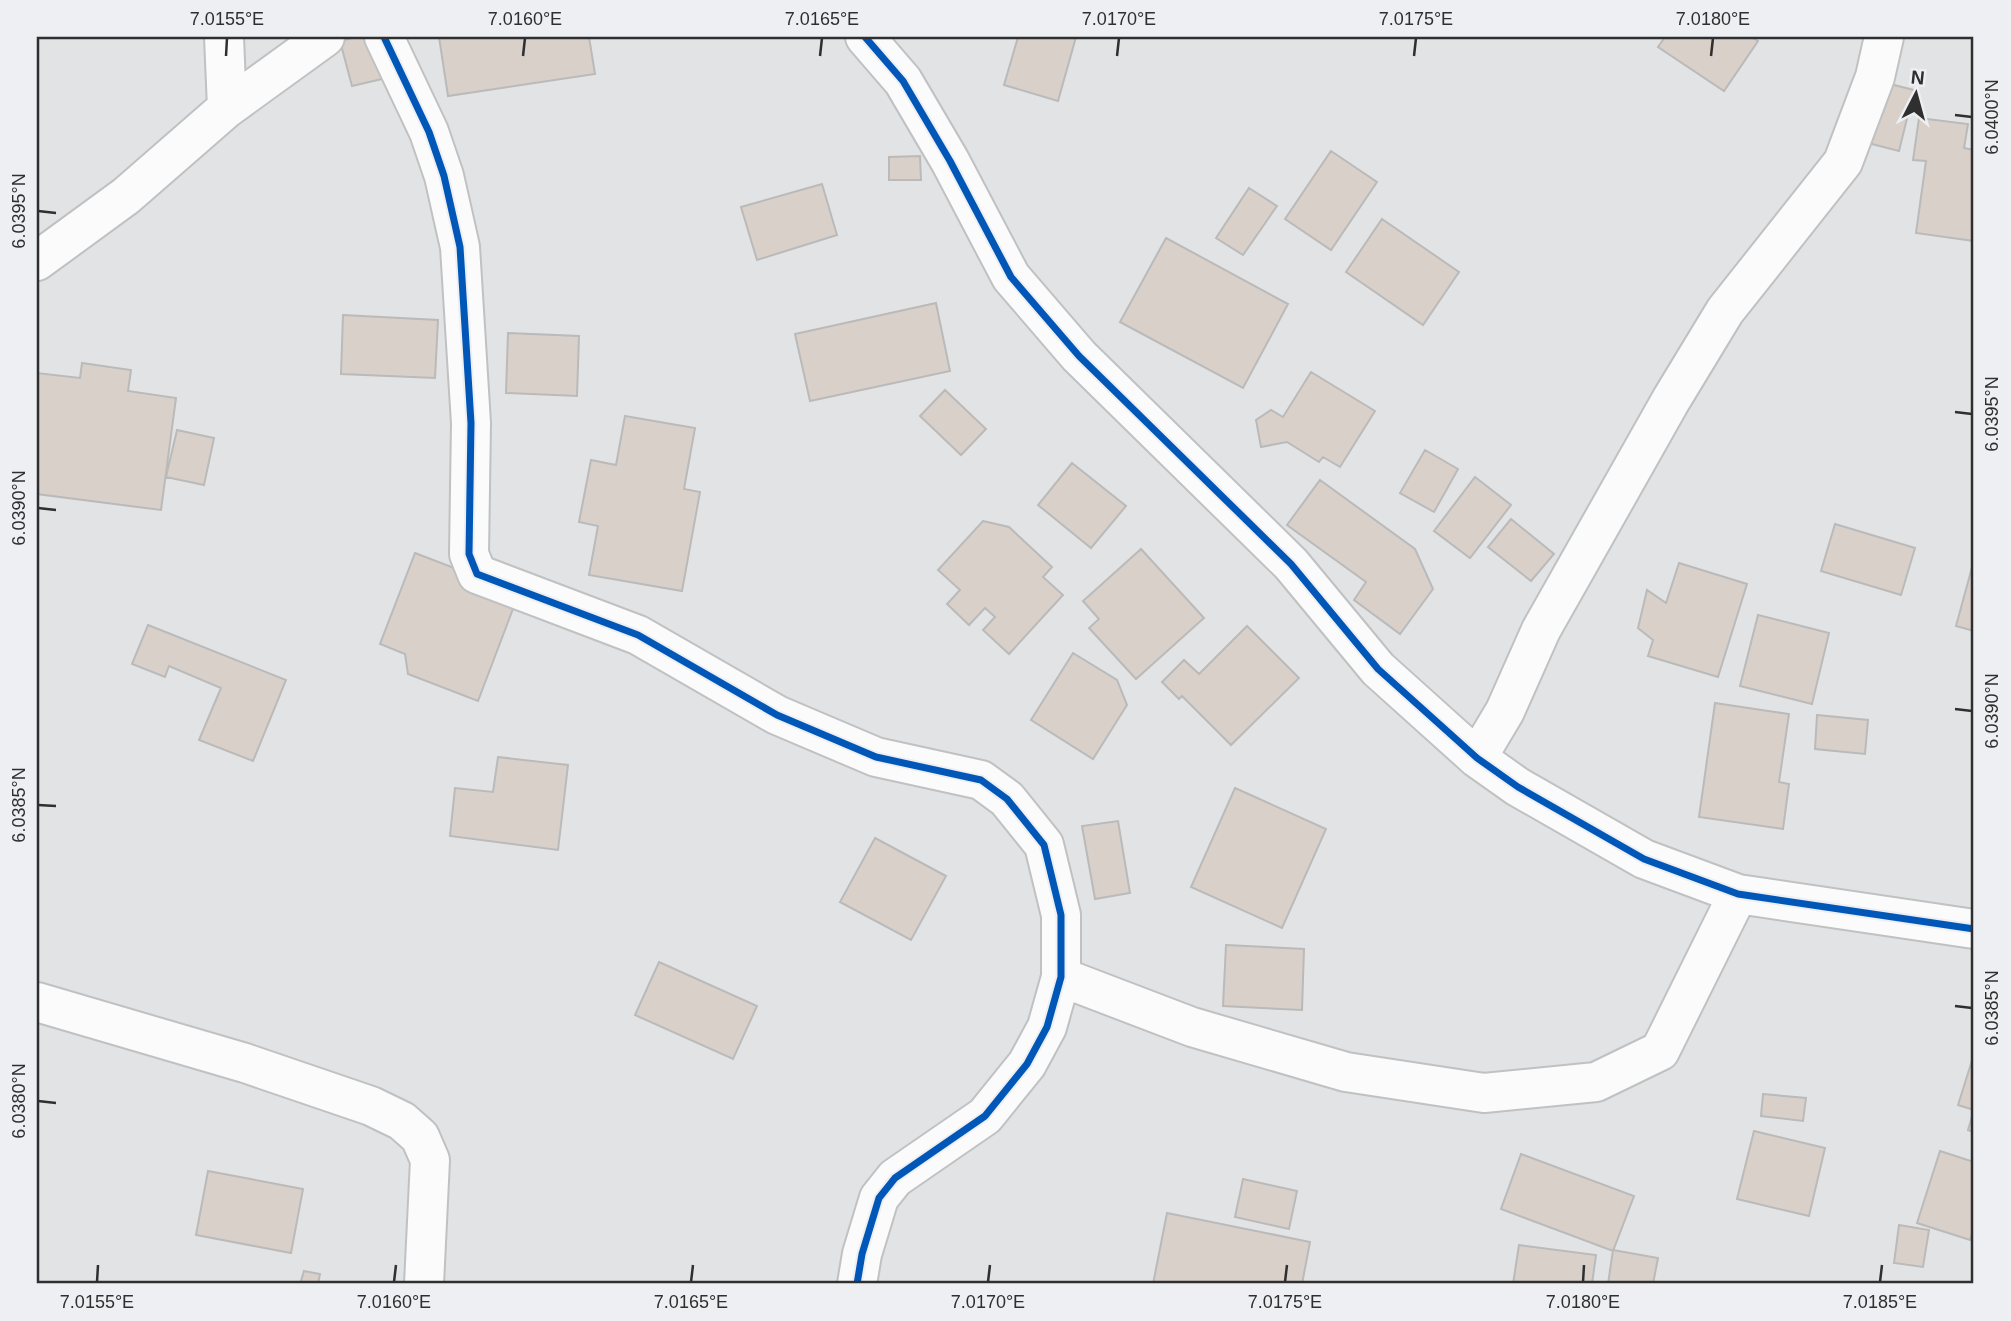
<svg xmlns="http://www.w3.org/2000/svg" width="2011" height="1321" viewBox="0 0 2011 1321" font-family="Helvetica,sans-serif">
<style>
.building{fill:#d9d0ca;stroke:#bababa;stroke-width:2}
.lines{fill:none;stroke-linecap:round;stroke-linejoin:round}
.minor-casing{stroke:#c0c1c2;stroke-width:42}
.minor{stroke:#fbfbfb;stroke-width:38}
.cycleway-casing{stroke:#eeeff2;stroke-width:11}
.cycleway{stroke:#0057b8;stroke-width:7}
.ticks{fill:none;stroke:#2f2f30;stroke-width:2.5}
.neatline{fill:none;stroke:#2f2f30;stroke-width:2.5}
.ticks-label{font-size:18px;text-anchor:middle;fill:#2f2f30}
</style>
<rect width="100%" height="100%" fill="#e2e3e4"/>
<path class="building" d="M356,37H370L382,79L352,86L340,41Z
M439,37H589L595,74L448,96Z
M1018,37H1076L1058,101L1004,85Z
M1665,37H1751L1758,41L1724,91L1658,47Z
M1882,82L1914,90L1899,151L1868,143Z
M1919,118L1968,124L1964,148L1974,150V241L1916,233L1926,161L1913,160Z
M1331,151L1377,182L1331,250L1285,219Z
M920,156L921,180H889V157Z
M822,184L837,235L757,260L741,207Z
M1249,188L1277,206L1243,255L1216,238Z
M1382,219L1459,272L1423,325L1346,272Z
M1166,238L1288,304L1243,388L1120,322Z
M936,303L950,371L810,401L795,334Z
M343,315L438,320L435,378L341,374Z
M508,333L579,336L577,396L506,393Z
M82,363L131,370L128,391L176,398L161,510L37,494V373L80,378Z
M1311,372L1375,411L1340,467L1323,457L1319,462L1287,442L1261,447L1256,420L1271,410L1283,417Z
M945,390L986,429L961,455L920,416Z
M625,416L695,428L684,489L700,492L682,591L589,575L598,526L579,522L591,460L616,465Z
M177,430L214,438L204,485L166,477Z
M1425,450L1458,469L1434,512L1400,493Z
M1072,463L1126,506L1091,548L1038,505Z
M1475,477L1511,505L1470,558L1434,531Z
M1320,480L1415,549L1433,589L1400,634L1354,600L1366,582L1287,525Z
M1511,519L1554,554L1531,581L1488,547Z
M983,521L1009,527L1052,567L1043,577L1063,595L1009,654L983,630L995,617L985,608L969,625L947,604L960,590L938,570Z
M1835,524L1915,548L1901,595L1821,571Z
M1141,549L1204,618L1136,679L1089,628L1099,619L1083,601Z
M415,553L519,593L478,701L408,674L405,654L380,644Z
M1974,560V631L1956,626Z
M1679,563L1747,584L1718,677L1648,656L1653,640L1638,628L1647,590L1666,603Z
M1758,615L1829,633L1812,704L1740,686Z
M148,625L286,680L253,761L199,740L221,688L169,666L165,677L132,664Z
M1247,626L1299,678L1231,745L1182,696L1179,699L1162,682L1184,660L1199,674Z
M1073,653L1117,680L1127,705L1093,759L1031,720Z
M1715,703L1789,714L1779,782L1789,784L1783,829L1699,817Z
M1817,715L1868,720L1865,754L1815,749Z
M498,757L568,765L558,850L450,836L455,788L493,792Z
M1235,788L1326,829L1282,928L1191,887Z
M1118,821L1130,893L1095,899L1082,826Z
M875,838L946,876L911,940L840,902Z
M1226,945L1304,949L1302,1010L1223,1006Z
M659,962L757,1006L733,1059L635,1015Z
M1974,1054V1132L1968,1130L1974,1110L1958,1105Z
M1763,1094L1806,1098L1803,1121L1761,1116Z
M1754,1131L1825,1148L1809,1216L1737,1199Z
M1940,1151L1974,1162V1226L1970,1240L1917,1223Z
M1521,1154L1634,1196L1613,1251L1501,1209Z
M208,1171L303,1189L291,1253L196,1235Z
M1243,1179L1297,1191L1289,1229L1235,1217Z
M1167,1213L1310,1242L1302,1284H1153Z
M1899,1225L1929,1230L1923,1267L1894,1263Z
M1519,1245L1596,1255L1592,1284H1513Z
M1613,1250L1658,1258L1653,1284H1608Z
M304,1271L320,1274L318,1284H300Z"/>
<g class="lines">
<g class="minor-casing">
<path id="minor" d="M224,37L227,108
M384,37L429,132L444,176L460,247L471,423L469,554L477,574L638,635L777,715L876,757L981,780L1007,799L1044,845L1061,915V977L1047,1027L1027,1064L985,1116L895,1178L879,1198L862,1254L857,1284
M865,37L903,81L950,161L1011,277L1079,356L1291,564L1378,669L1477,758L1518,787L1644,859L1738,894L1974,929
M37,261L126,196L227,108L325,37
M1477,758L1505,711L1541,630L1671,400L1725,311L1843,162L1875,77L1884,37
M1061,977L1192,1027L1346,1072L1484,1093L1596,1082L1660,1051L1738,894
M37,1002L245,1063L371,1106L402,1121L420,1137L430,1160L424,1284"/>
</g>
<use href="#minor" class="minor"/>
<g class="cycleway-casing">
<path id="cycleway" d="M384,37L429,132L444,176L460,247L471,423L469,554L477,574L638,635L777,715L876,757L981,780L1007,799L1044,845L1061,915V977L1047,1027L1027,1064L985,1116L895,1178L879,1198L862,1254L857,1284
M865,37L903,81L950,161L1011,277L1079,356L1291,564L1378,669L1477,758L1518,787L1644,859L1738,894L1974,929"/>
</g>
<use href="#cycleway" class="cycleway"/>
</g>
<path class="ticks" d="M226,56L227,38M523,56L525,38M820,56L822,38M1117,56L1119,38M1414,56L1416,38M1711,56L1713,38M1955,115L1972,117M38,211L56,213M1955,412L1972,414M38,508L56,510M1955,709L1972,711M38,805L56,806M1955,1006L1972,1008M38,1101L56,1103M97,1282L98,1265M394,1282L396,1265M691,1282L693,1265M988,1282L990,1265M1285,1282L1287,1265M1583,1282L1584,1265M1880,1282L1882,1265"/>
<rect width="2011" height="1321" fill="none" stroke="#eeeff2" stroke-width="77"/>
<g transform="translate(1916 94) rotate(6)" stroke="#eeeff2" stroke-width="5" paint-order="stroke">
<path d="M0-5L12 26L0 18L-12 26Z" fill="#2f2f30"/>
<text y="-10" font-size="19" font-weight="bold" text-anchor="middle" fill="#2f2f30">N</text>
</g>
<rect x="38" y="38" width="1934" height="1244" class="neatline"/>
<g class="ticks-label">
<text x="227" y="25">7.0155°E</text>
<text x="525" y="25">7.0160°E</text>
<text x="822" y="25">7.0165°E</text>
<text x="1119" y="25">7.0170°E</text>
<text x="1416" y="25">7.0175°E</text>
<text x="1713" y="25">7.0180°E</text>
<text transform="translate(1992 117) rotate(-90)" y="6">6.0400°N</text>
<text transform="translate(19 211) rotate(-90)" y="6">6.0395°N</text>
<text transform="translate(1992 414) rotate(-90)" y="6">6.0395°N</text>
<text transform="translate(19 508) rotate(-90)" y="6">6.0390°N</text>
<text transform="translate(1992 711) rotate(-90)" y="6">6.0390°N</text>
<text transform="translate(19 805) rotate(-90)" y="6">6.0385°N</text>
<text transform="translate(1992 1008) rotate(-90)" y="6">6.0385°N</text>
<text transform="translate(19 1101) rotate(-90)" y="6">6.0380°N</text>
<text x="97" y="1308">7.0155°E</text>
<text x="394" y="1308">7.0160°E</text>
<text x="691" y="1308">7.0165°E</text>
<text x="988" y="1308">7.0170°E</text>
<text x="1285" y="1308">7.0175°E</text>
<text x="1583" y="1308">7.0180°E</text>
<text x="1880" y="1308">7.0185°E</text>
</g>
</svg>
